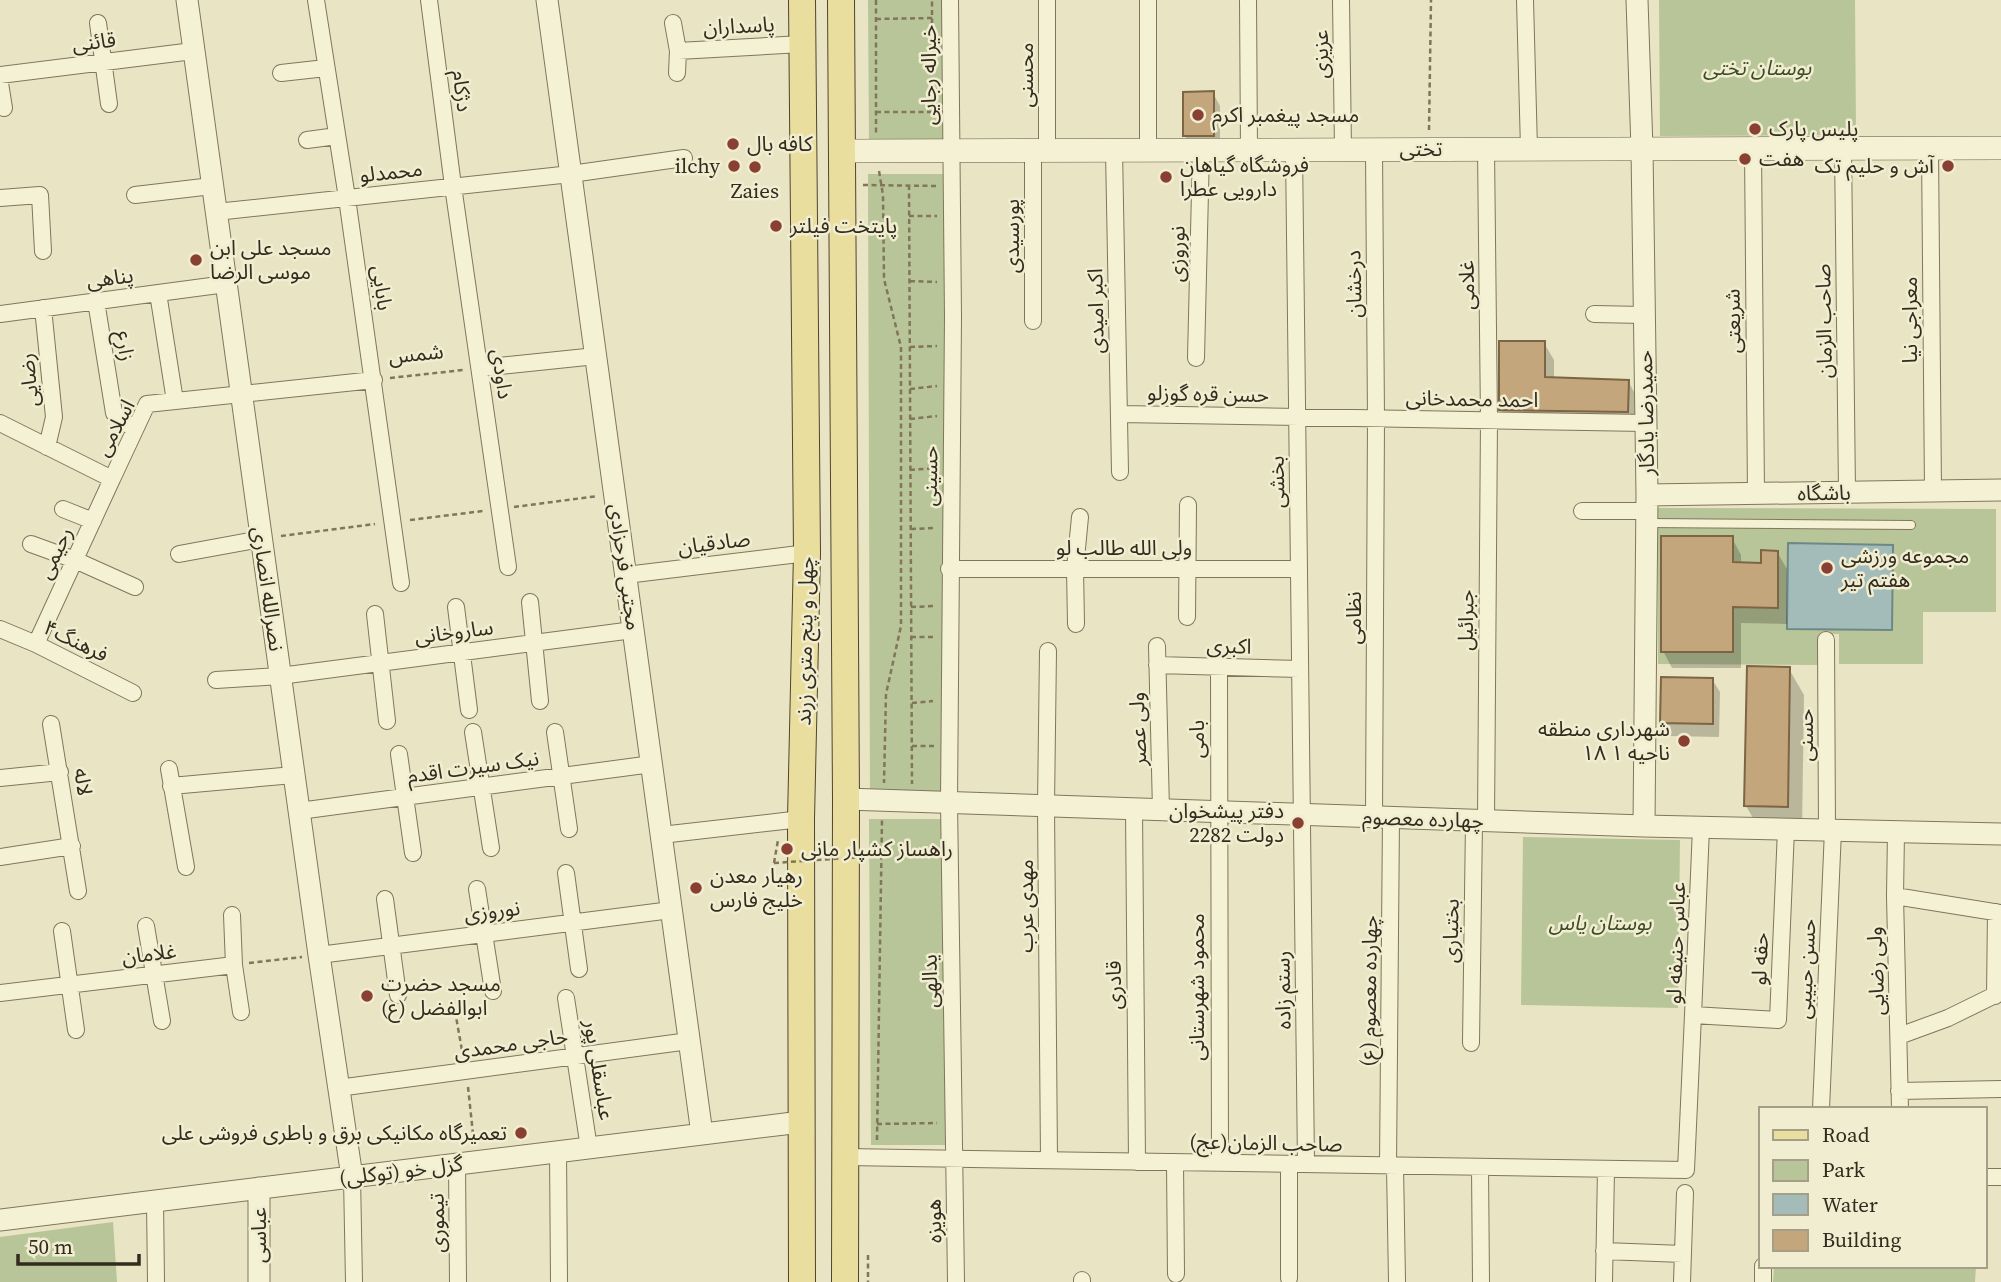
<svg xmlns="http://www.w3.org/2000/svg" width="2001" height="1282" viewBox="0 0 2001 1282" font-family="'Source Serif 4','Noto Sans Arabic',serif">
<style>
.green{fill:#b8c598}
.water{fill:#a4bcb9;stroke:#6d8987;stroke-width:2}
.shadow{fill:#0003}
.building{fill:#c3a67c;stroke:#7d6544;stroke-width:2}
.lines{fill:none;stroke-linecap:round;stroke-linejoin:round}
.service-casing{stroke:#81765b;stroke-width:10}
.minor-casing{stroke:#81765b;stroke-width:18}
.tertiary-casing{stroke:#81765b;stroke-width:23}
.secondary-casing{stroke:#63573f;stroke-width:24}
.primary-casing{stroke:#4f442f;stroke-width:28}
.path{stroke:#81765b;stroke-width:2.5;stroke-dasharray:5 3.5;stroke-linecap:butt}
.service{stroke:#f5f1d5;stroke-width:8}
.minor{stroke:#f5f1d5;stroke-width:16}
.tertiary{stroke:#f5f1d5;stroke-width:21}
.secondary{stroke:#f5f1d5;stroke-width:23}
.primary{stroke:#e9de9e;stroke-width:26}
.path-bridge{stroke:#81765b;stroke-width:2.5;stroke-dasharray:5 3.5;stroke-linecap:butt}
.poi-dot{fill:#894032;stroke:#f1edd1;stroke-width:2.5}
.labels{text-anchor:middle;stroke-width:5;stroke-linejoin:round;paint-order:stroke}
.street-label{font-size:21px;fill:#322b1e;stroke:#f1edd1}
.park-label{font-size:21px;font-style:italic;fill:#3c4c27;stroke:#f1edd1}
.poi-label{font-size:21px;fill:#322b1e;stroke:#f1edd1;text-anchor:start}
</style>
<rect width="100%" height="100%" fill="#e9e4c3"/>
<path class="green" d="M868,0H946V142L869,143Z
M1659,0H1855L1856,135L1660,136Z
M868,174H945L944,795L870,797Z
M1658,508L1996,509V612H1923V664H1839V634H1819L1818,665L1658,664Z
M869,819H947L948,1145H871Z
M1523,837L1680,840L1678,1008L1521,1005Z
M113,1222L117,1282H0V1237Z
M1774,1266H1976L1975,1282H1773Z"/>
<path class="water" d="M1788,543L1893,545L1892,630L1787,629Z"/>
<path class="shadow" d="M1213,93L1220,106V148L1193,149L1185,136Z
M1544,343L1554,360V379L1628,381L1638,399L1637,429L1511,427L1501,410Z
M1732,538L1741,555V564H1762L1777,552L1787,569V624L1741,623V668H1672L1663,651Z
M1789,669L1804,695L1802,833L1761,832L1746,806Z
M1712,679L1720,692L1719,737L1670,736L1662,723Z"/>
<path class="building" d="M1214,91V136H1183V92Z
M1499,341H1545V377L1629,380L1628,412L1499,410Z
M1661,536H1733V562L1761,563V550L1778,551V608L1733,607V652H1661Z
M1747,666L1790,667L1788,807L1744,806Z
M1661,677L1713,678V724L1660,723Z"/>
<g class="lines">
<g class="service-casing">
<path id="service" d="M1647,523L1911,525"/>
</g>
<g class="minor-casing">
<path id="minor" d="M316,0L347,198L401,583
M429,0L453,186L508,567
M950,0L953,317L949,802L956,1282
M1047,0V150
M1248,0L1249,150
M1341,0L1343,150
M1525,0L1529,149
M98,23L109,104
M673,23L678,51L677,73
M678,51L802,44
M281,73L326,68
M0,75L193,51
M0,83L4,108
M307,140L337,136
M1843,148L1847,492
M1930,148L1933,491
M1753,149L1756,494
M1114,150L1120,472
M1148,150V0
M1294,150L1306,1164
M1033,151V321
M135,195L212,186
M0,198L40,195L43,251
M216,212L571,174L684,158
M158,293L175,401
M96,301L114,413L135,430
M43,308L54,417L47,447
M0,314L226,284
M1594,314L1644,315
M1196,358L1201,150
M480,368L596,356
M1119,414L1646,423
M0,423L112,479L147,404L374,380
M63,509L93,521
M1582,511H1647
M31,544L75,560L135,587
M179,554L261,539
M949,569H1299
M626,575L807,553
M530,602L540,701
M456,607L469,710
M375,614L387,721
M1187,617L1188,505
M1076,624L1075,569L1080,517
M0,629L36,644L133,693
M1826,640L1827,830
M36,644L112,479
M1157,646L1161,810
M1048,651L1046,806L1049,1160
M1157,665L1300,669
M1219,666L1220,1163
M216,680L280,676L633,630
M51,724L78,891
M473,732L491,848
M555,732L569,829
M399,754L413,853
M169,769L186,867
M0,778L60,772
M171,786L294,775
M1134,809L1137,1162
M299,811L652,764
M1374,817L1376,419L1374,150
M1486,821L1489,420L1486,149
M1701,828L1693,1015L1778,1020L1786,829
M1896,832L1895,896L1900,1109
M661,835L801,819
M0,857L72,846
M566,873L579,969
M477,889L493,991
M1895,896L2001,913
M385,899L398,995
M232,915L234,965L241,1012
M146,926L162,1021
M62,931L76,1030
M319,955L671,910
M0,993L234,965
M1995,996L1996,912
M566,998L589,1148
M1899,1036L1948,1018L2001,992
M1471,1043L1474,821
M338,1088L689,1041
M1899,1091L2001,1089
M1821,1109L1833,830
M558,1151L559,1282
M845,1157L1686,1170L1693,1015
M1175,1162L1176,1274
M457,1164L458,1282
M1289,1164V1278
M1388,1166L1391,818
M1395,1166L1397,1281
M1480,1167L1481,1282
M352,1177L354,1282
M1985,1177H2001
M155,1201L156,1282
M1604,1251L1683,1254
M1082,1280V1282
M1604,1282L1606,1169
M1682,1282L1685,1193
M1763,1282V1266"/>
</g>
<g class="tertiary-casing">
<path id="tertiary" d="M187,0L319,955L352,1177
M547,0L702,1134
M1637,0L1642,149L1647,495L1644,826
M1647,495L2001,490
M846,799L1644,826L2001,834
M259,1188V1282
M0,1220L801,1122"/>
</g>
<g class="secondary-casing">
<path id="secondary" d="M842,151L2001,148"/>
</g>
<g class="primary-casing">
<path id="primary" d="M841,0L846,799L845,1282
M802,1282L801,819L807,553L802,0"/>
</g>
<path class="path" d="M876,0V133
M876,19L932,18
M876,112H932V0
M1429,130L1431,0
M879,171L883,195L884,279L901,347V626L886,694L884,783
M863,185L937,186
M909,185L912,784
M909,216H937
M910,281L937,282
M910,347L937,346
M390,378L463,370
M910,389L937,386
M910,419L937,416
M910,470L935,468
M514,507L598,496
M410,520L483,511
M911,529L935,528
M281,536L375,524
M911,607L936,606
M911,637H936
M912,703L933,701
M912,746H935
M774,863L778,840
M249,963L302,957
M455,1011L463,1056
M468,1087L474,1143
M877,1124L937,1123
M877,1140L882,818
M868,1255V1282"/>
<use href="#service" class="service"/>
<use href="#minor" class="minor"/>
<use href="#tertiary" class="tertiary"/>
<use href="#secondary" class="secondary"/>
<use href="#primary" class="primary"/>
<path class="path-bridge" d="M774,863L862,857"/>
</g>
<g class="poi-dot">
<circle cx="1198" cy="115" r="7"/>
<circle cx="1755" cy="129" r="7"/>
<circle cx="733" cy="144" r="7"/>
<circle cx="1745" cy="159" r="7"/>
<circle cx="734" cy="166" r="7"/>
<circle cx="1948" cy="166" r="7"/>
<circle cx="755" cy="167" r="7"/>
<circle cx="1166" cy="177" r="7"/>
<circle cx="776" cy="226" r="7"/>
<circle cx="196" cy="260" r="7"/>
<circle cx="1827" cy="568" r="7"/>
<circle cx="1684" cy="741" r="7"/>
<circle cx="1298" cy="823" r="7"/>
<circle cx="787" cy="849" r="7"/>
<circle cx="696" cy="888" r="7"/>
<circle cx="367" cy="996" r="7"/>
<circle cx="521" cy="1133" r="7"/>
</g>
<g class="labels">
<g class="street-label">
<text transform="translate(739 26) rotate(-3)" y="7">پاسداران</text>
<text transform="translate(94 42) rotate(-7)" y="7">قائنی</text>
<text transform="translate(1321 54) rotate(-90)" y="7">عزیزی</text>
<text transform="translate(929 75) rotate(-90)" y="7">خیراله رجایی</text>
<text transform="translate(1026 75) rotate(-90)" y="7">محسنی</text>
<text transform="translate(462 91) rotate(83)" y="7">دژکام</text>
<text x="1421" y="156">تختی</text>
<text transform="translate(391 172) rotate(-6)" y="7">محمدلو</text>
<text transform="translate(1012 236) rotate(-90)" y="7">پورسیدی</text>
<text transform="translate(1177 254) rotate(-89)" y="7">نوروزی</text>
<text transform="translate(110 278) rotate(-7)" y="7">پناهی</text>
<text transform="translate(1354 284) rotate(-91)" y="7">درخشان</text>
<text transform="translate(1467 285) rotate(-91)" y="7">غلامی</text>
<text transform="translate(382 288) rotate(82)" y="7">بابایی</text>
<text transform="translate(1096 311) rotate(-91)" y="7">اکبر امیدی</text>
<text transform="translate(1910 320) rotate(-90)" y="7">معراجی نیا</text>
<text transform="translate(1733 321) rotate(-91)" y="7">شریعتی</text>
<text transform="translate(1824 321) rotate(-91)" y="7">صاحب الزمان</text>
<text transform="translate(125 346) rotate(81)" y="7">زارع</text>
<text transform="translate(416 354) rotate(-6)" y="7">شمس</text>
<text transform="translate(502 374) rotate(82)" y="7">داودی</text>
<text transform="translate(29 380) rotate(-96)" y="7">رضایی</text>
<text transform="translate(1208 394) rotate(1)" y="7">حسن قره گوزلو</text>
<text transform="translate(1472 399) rotate(1)" y="7">احمد محمدخانی</text>
<text transform="translate(1646 413) rotate(-91)" y="7">حمیدرضا یادگار</text>
<text transform="translate(115 428) rotate(-62)" y="7">اسلامی</text>
<text transform="translate(930 476) rotate(-89)" y="7">حسینی</text>
<text transform="translate(1277 482) rotate(-91)" y="7">بخشی</text>
<text transform="translate(1824 493) rotate(-1)" y="7">باشگاه</text>
<text transform="translate(714 543) rotate(-7)" y="7">صادقیان</text>
<text x="1124" y="555">ولی الله طالب لو</text>
<text transform="translate(55 553) rotate(-65)" y="7">رحیمی</text>
<text transform="translate(625 567) rotate(82)" y="7">مجتبی فرحزادی</text>
<text transform="translate(268 589) rotate(82)" y="7">نصرالله انصاری</text>
<text transform="translate(1354 618) rotate(-90)" y="7">نظامی</text>
<text transform="translate(1466 620) rotate(-89)" y="7">جبرائیل</text>
<text transform="translate(454 632) rotate(-7)" y="7">ساروخانی</text>
<text transform="translate(76 641) rotate(26)" y="7">فرهنگ۴</text>
<text transform="translate(805 641) rotate(-89)" y="7">چهل و پنج متری زرند</text>
<text transform="translate(1229 646) rotate(2)" y="7">اکبری</text>
<text transform="translate(1138 729) rotate(-92)" y="7">ولی عصر</text>
<text transform="translate(1806 735) rotate(-90)" y="7">حسنی</text>
<text transform="translate(1197 739) rotate(-90)" y="7">بامی</text>
<text transform="translate(473 767) rotate(-8)" y="7">نیک سیرت اقدم</text>
<text transform="translate(83 782) rotate(81)" y="7">لاله</text>
<text transform="translate(1423 819) rotate(2)" y="7">چهارده معصوم</text>
<text transform="translate(1026 906) rotate(-90)" y="7">مهدی عرب</text>
<text transform="translate(492 911) rotate(-7)" y="7">نوروزی</text>
<text transform="translate(1451 931) rotate(-89)" y="7">بختیاری</text>
<text transform="translate(1676 943) rotate(-88)" y="7">عباس حنیفه لو</text>
<text transform="translate(149 954) rotate(-7)" y="7">غلامان</text>
<text transform="translate(1760 959) rotate(-88)" y="7">حقه لو</text>
<text transform="translate(1806 969) rotate(-87)" y="7">حسن حبیبی</text>
<text transform="translate(1876 971) rotate(-92)" y="7">ولی رضایی</text>
<text transform="translate(930 981) rotate(-91)" y="7">یدالهی</text>
<text transform="translate(1114 985) rotate(-91)" y="7">قادری</text>
<text transform="translate(1197 987) rotate(-90)" y="7">محمود شهرستانی</text>
<text transform="translate(1283 990) rotate(-91)" y="7">رستم زاده</text>
<text transform="translate(1369 991) rotate(-89)" y="7">چهارده معصوم (ع)</text>
<text transform="translate(511 1044) rotate(-8)" y="7">حاجی محمدی</text>
<text transform="translate(599 1070) rotate(81)" y="7">عباسقلی پور</text>
<text transform="translate(1266 1143) rotate(1)" y="7">صاحب الزمان(عج)</text>
<text transform="translate(401 1171) rotate(-7)" y="7">گزل خو (توکلی)</text>
<text transform="translate(934 1221) rotate(-91)" y="7">هویزه</text>
<text transform="translate(437 1223) rotate(-91)" y="7">تیموری</text>
<text transform="translate(259 1235) rotate(-90)" y="7">عباسی</text>
</g>
<g class="park-label">
<text x="1757" y="75">بوستان تختی</text>
<text x="1600" y="930">بوستان یاس</text>
</g>
<g class="poi-label">
<text x="1212" y="122">مسجد پیغمبر اکرم</text>
<text x="1769" y="136">پلیس پارک</text>
<text x="747" y="151">کافه بال</text>
<text x="1759" y="166">هفت</text>
<text x="1180" y="172">فروشگاه گیاهان<tspan x="1180" dy="24">دارویی عطرا</tspan></text>
<text x="720" y="173" text-anchor="end">ilchy</text>
<text x="1934" y="173" text-anchor="end">آش و حلیم تک</text>
<text x="755" y="198" text-anchor="middle">Zaies</text>
<text x="790" y="233">پایتخت فیلتر</text>
<text x="210" y="255">مسجد علی ابن<tspan x="210" dy="24">موسی الرضا</tspan></text>
<text x="1841" y="563">مجموعه ورزشی<tspan x="1841" dy="24">هفتم تیر</tspan></text>
<text x="1670" y="736" text-anchor="end">شهرداری منطقه<tspan x="1670" dy="24">۱۸ ناحیه ۱</tspan></text>
<text x="1284" y="818" text-anchor="end">دفتر پیشخوان<tspan x="1284" dy="24">دولت 2282</tspan></text>
<text x="801" y="856">راهساز کشپار مانی</text>
<text x="710" y="883">رهیار معدن<tspan x="710" dy="24">خلیج فارس</tspan></text>
<text x="381" y="991">مسجد حضرت<tspan x="381" dy="24">ابوالفضل (ع)</tspan></text>
<text x="507" y="1140" text-anchor="end">تعمیرگاه مکانیکی برق و باطری فروشی علی</text>
</g>
</g>
<rect x="1759" y="1107" width="228" height="161" fill="#f1edd1" stroke="#a59f89" stroke-width="2"/>
<rect x="1773" y="1130" width="35" height="10" fill="#e9de9e" stroke="#a59f89" stroke-width="2"/>
<text x="1822" y="1142" font-size="21" fill="#322b1e">Road</text>
<rect x="1773" y="1160" width="35" height="21" fill="#b8c598" stroke="#a59f89" stroke-width="2"/>
<text x="1822" y="1177" font-size="21" fill="#322b1e">Park</text>
<rect x="1773" y="1194" width="35" height="21" fill="#a4bcb9" stroke="#a59f89" stroke-width="2"/>
<text x="1822" y="1212" font-size="21" fill="#322b1e">Water</text>
<rect x="1773" y="1230" width="35" height="21" fill="#c3a67c" stroke="#a59f89" stroke-width="2"/>
<text x="1822" y="1247" font-size="21" fill="#322b1e">Building</text>
<path d="M18 1254v10h121v-10" fill="none" stroke="#322b1e" stroke-width="3.5"/>
<text x="28" y="1254" font-size="21" fill="#322b1e" stroke="#f1edd1" stroke-width="5" paint-order="stroke">50 m</text>
</svg>
